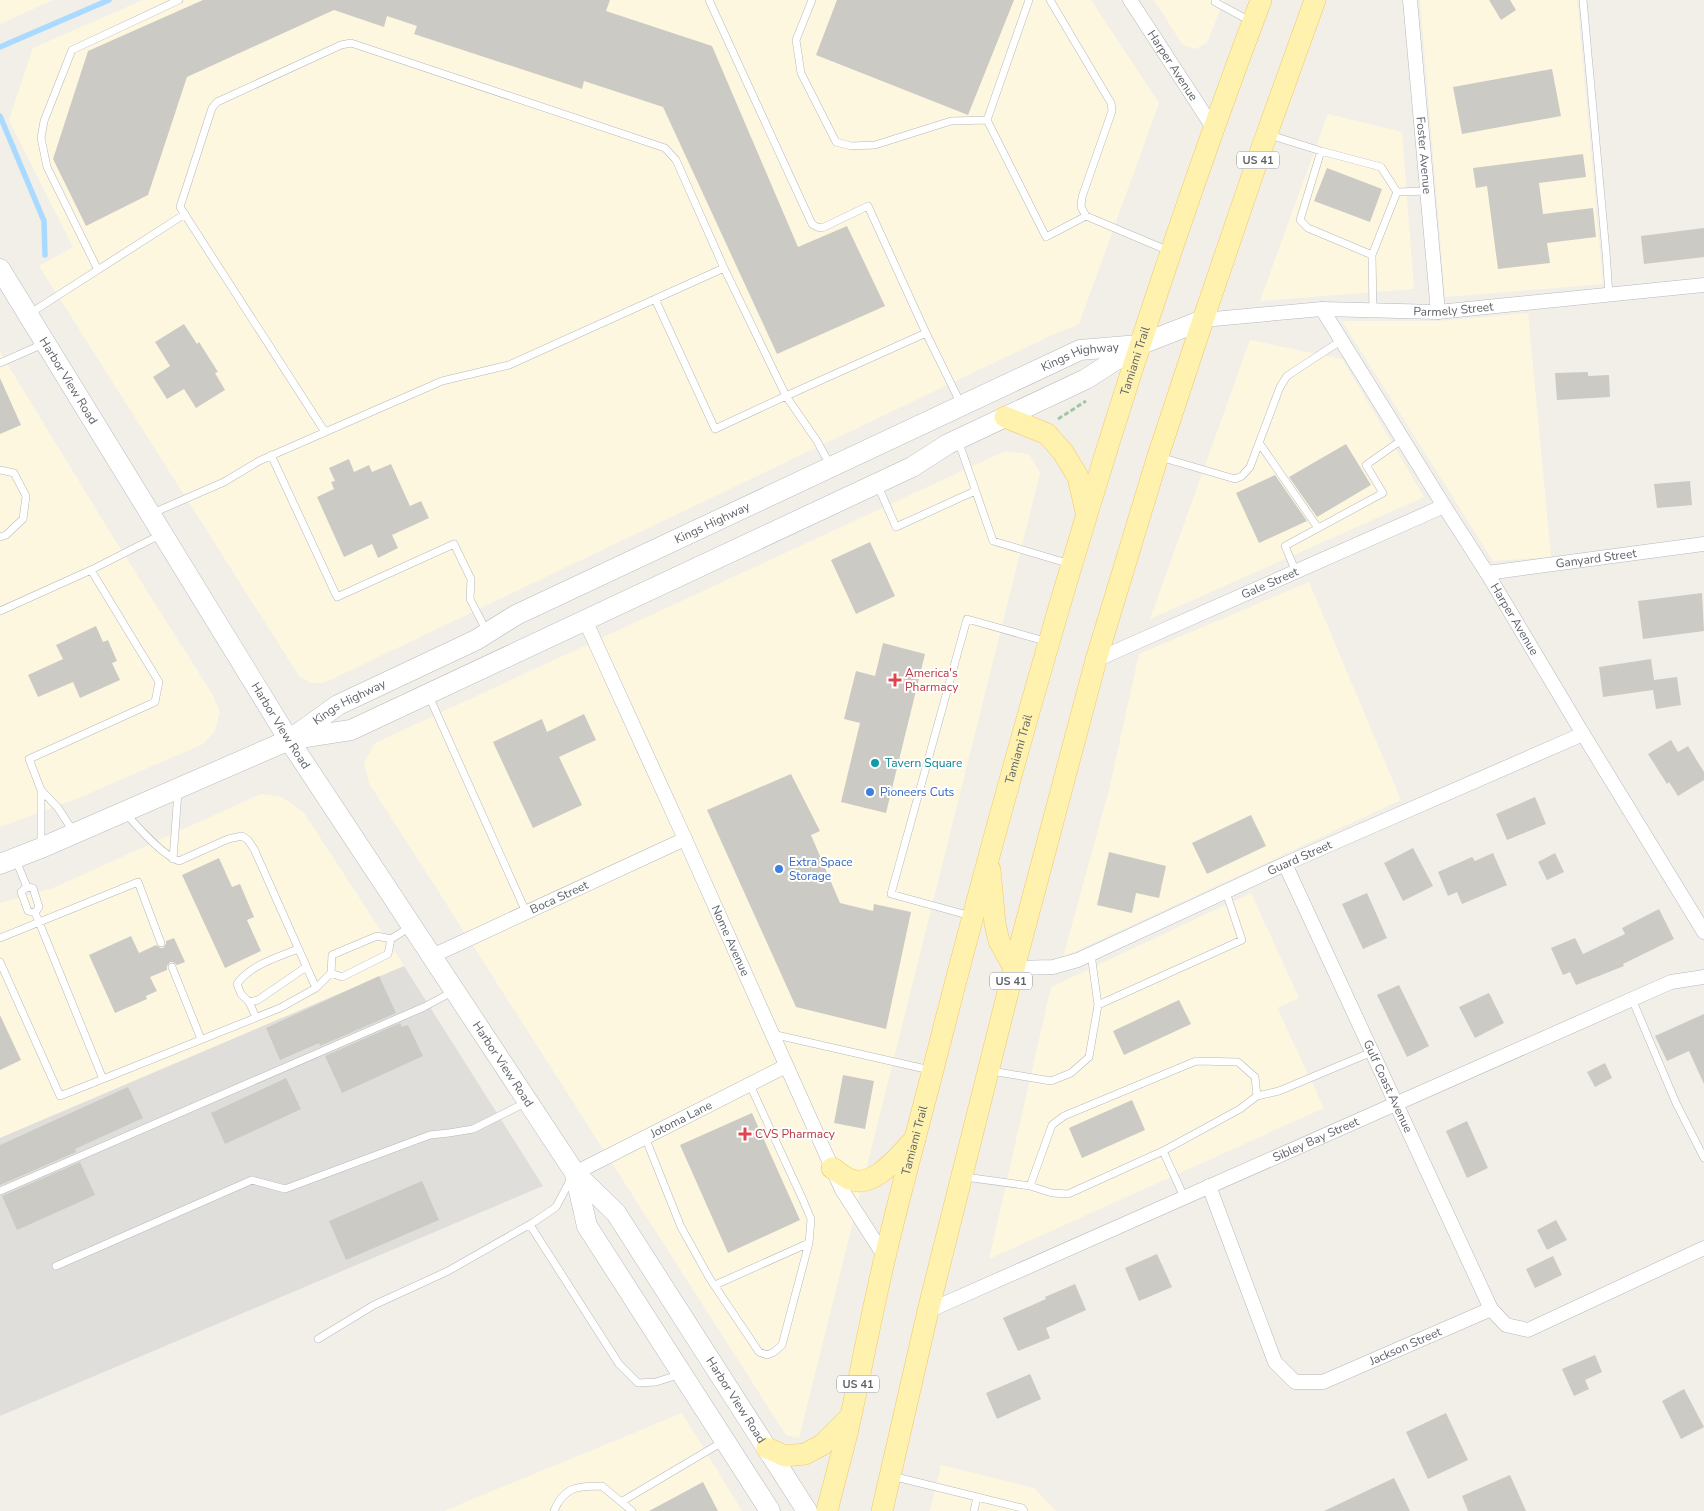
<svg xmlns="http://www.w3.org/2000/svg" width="1704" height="1511" viewBox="0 0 1704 1511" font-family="'Nunito Sans',sans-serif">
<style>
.commercial{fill:#fef7e0}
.industrial{fill:#e0deda}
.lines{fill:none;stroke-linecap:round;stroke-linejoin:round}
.stream{stroke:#aadaff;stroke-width:5.5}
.building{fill:#cccac5}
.lane-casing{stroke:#b5b8bc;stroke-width:8}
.street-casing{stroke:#b5b8bc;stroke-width:15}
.secondary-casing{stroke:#b6babf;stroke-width:21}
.primary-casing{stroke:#f2c960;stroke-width:22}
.path{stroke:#9cc7a9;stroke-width:3;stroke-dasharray:5 2.5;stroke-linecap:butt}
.lane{stroke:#fff;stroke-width:7}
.street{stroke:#fff;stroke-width:14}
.secondary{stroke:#fff;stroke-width:20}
.primary{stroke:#fff2af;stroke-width:21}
.health-dot{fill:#e0444e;stroke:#fff;stroke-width:2}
.culture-dot{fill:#0f9aa8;stroke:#fff;stroke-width:2}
.shop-dot{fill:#3f7fe0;stroke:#fff;stroke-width:2}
.labels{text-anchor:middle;stroke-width:4;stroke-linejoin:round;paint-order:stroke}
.shield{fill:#fff;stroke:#8f9295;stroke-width:1}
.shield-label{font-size:11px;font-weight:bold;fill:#5f6368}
.street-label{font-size:12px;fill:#5f6368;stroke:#fff}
.health-label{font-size:12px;fill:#be3a42;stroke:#fff;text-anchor:start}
.culture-label{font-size:12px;fill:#0d838f;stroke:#fff;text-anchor:start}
.shop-label{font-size:12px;fill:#366cbe;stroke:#fff;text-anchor:start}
</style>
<rect width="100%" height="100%" fill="#f1efe8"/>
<path class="commercial" d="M0,0H53L0,24Z
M143,0H1091L1159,103L1079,324L1054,334L324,683H311L299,676L39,266L73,247L9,120L33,48Z
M1154,0H1224L1207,43L1195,49L1182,44Z
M1420,0H1577L1603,284L1445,297Z
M1328,114L1402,132L1414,289L1260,301Z
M1528,313L1551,557L1493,561L1342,321H1439Z
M1250,340L1342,359L1424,497L1150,619Z
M0,352L110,532L212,694L220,712L215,731L203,744L81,797L0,827Z
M1005,451L1029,454L1040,473L799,1438L786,1435L369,783L364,763L375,743Z
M1309,582L1401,800L1063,957L1109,790L1139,654Z
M261,794L282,797L304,813L404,966L0,1138V903L53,888Z
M1251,893L1299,998L1277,1008L1324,1108L989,1259L1051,987Z
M682,1413L742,1511H444Z
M941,1465L1034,1488L1056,1511H930Z"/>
<path class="industrial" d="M404,966L543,1186L0,1416V1138Z"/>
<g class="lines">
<path class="stream" d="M0,47L109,0
M0,116L44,221L45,255"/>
</g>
<path class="building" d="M203,0H610L606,11L712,46L798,247L847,226L885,306L777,354L663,107L584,81L582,89L414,34L417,26L387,16L384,27L334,10L187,77L148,195L86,226L53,159L88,51Z
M837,0H1014L968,115L816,55Z
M1489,0H1510L1516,10L1501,20Z
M1552,69L1561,116L1462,134L1453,87Z
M1583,154L1586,177L1539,183L1543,214L1593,208L1596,237L1547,243L1550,263L1498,269L1487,186L1476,188L1473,168Z
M1327,168L1382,189L1370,222L1314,201Z
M1704,228V257L1644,264L1641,236Z
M184,324L197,344L199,342L218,372L215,373L225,390L196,408L184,389L167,399L153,377L170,366L155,342Z
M1588,372V376L1609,375L1610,397L1557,400L1555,373Z
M0,378L21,425L0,434Z
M1346,444L1371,485L1317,517L1289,477Z
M349,459L354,472L369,465L372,472L391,464L410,506L421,501L429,518L392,535L398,548L378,558L372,544L344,557L317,497L334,489L331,482L335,481L329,468Z
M1275,475L1307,521L1259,543L1236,493Z
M1690,481L1692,505L1657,508L1654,484Z
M870,542L895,596L856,614L831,560Z
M1702,593L1704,631L1643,639L1638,601Z
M96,626L103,642L108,640L117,661L112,663L120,680L80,698L73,682L38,697L28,675L63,659L56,645Z
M883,643L925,654L886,813L841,802L860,723L844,719L856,671L875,676Z
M1651,659L1654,680L1677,677L1681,705L1656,709L1653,690L1603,697L1599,667Z
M584,714L596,740L559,757L582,805L533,828L493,742L542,719L547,732Z
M1671,740L1678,752L1688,746L1704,772V780L1678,796L1669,782L1667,784L1648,754Z
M791,774L820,831L811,835L840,903L873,911L874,904L911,912L886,1029L796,1007L707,810Z
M1535,797L1546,824L1507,840L1496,814Z
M1251,815L1266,846L1207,874L1192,843Z
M1413,848L1433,886L1403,901L1384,863Z
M1109,852L1166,866L1159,898L1136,893L1132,913L1097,905Z
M1493,853L1507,885L1462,904L1457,892L1448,896L1438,872L1472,857L1475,861Z
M1555,853L1564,872L1547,880L1538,862Z
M219,858L232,887L240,884L254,917L247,920L261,951L225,968L182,875Z
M1367,893L1387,938L1363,949L1342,904Z
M1659,909L1674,939L1623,964L1624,966L1576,985L1570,972L1563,975L1551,948L1575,938L1583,954L1625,934L1622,928Z
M131,936L139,953L156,945L160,948H163L166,944V941L174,938L185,962L177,965L173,962H170L167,966V970L150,977L157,991L146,996L147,999L115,1013L89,955Z
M379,976L396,1013L320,1046L319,1043L280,1060L266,1028Z
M1399,985L1429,1046L1407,1057L1377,995Z
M1489,993L1504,1023L1475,1038L1459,1007Z
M1179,1000L1191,1024L1124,1055L1113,1031Z
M1704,1014V1084L1689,1051L1667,1061L1655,1036Z
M0,1015L21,1060L0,1070Z
M400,1023L402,1027L408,1025L423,1056L342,1093L325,1056Z
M1605,1063L1612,1078L1595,1087L1587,1072Z
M843,1075L874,1081L865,1129L834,1123Z
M286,1078L301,1109L225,1144L211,1113Z
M128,1087L143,1118L75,1149L76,1152L0,1185V1145Z
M1132,1100L1145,1130L1082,1158L1069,1128Z
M752,1113L800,1220L728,1253L680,1145Z
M1467,1121L1488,1168L1467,1178L1446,1131Z
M80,1162L95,1195L17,1230L2,1196Z
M422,1181L439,1220L346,1260L329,1221Z
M1556,1220L1567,1240L1547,1250L1537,1230Z
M1157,1254L1172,1287L1139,1301L1125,1268Z
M1553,1256L1562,1275L1535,1288L1526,1269Z
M1075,1284L1086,1310L1046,1328L1050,1338L1018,1351L1003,1318L1046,1299L1045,1297Z
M1595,1355L1602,1372L1585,1380L1589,1389L1574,1396L1562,1369Z
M1030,1374L1041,1399L997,1419L986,1393Z
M1684,1389L1704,1427L1681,1439L1662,1401Z
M1446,1413L1468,1460L1428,1479L1406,1432Z
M1510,1475L1526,1511H1468L1462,1496Z
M1394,1478L1410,1511H1324Z
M703,1482L718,1511H649Z"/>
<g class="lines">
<g class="lane-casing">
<path id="lane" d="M709,0L812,224L817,227L822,228L868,206L926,333L786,396L817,441L830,465
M812,0L796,40L801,73L836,142L851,146L875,145L951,121L987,120
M1029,0L987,120L1046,237L1086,216
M1050,0L1111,103L1112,111L1082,197L1081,207L1086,216L1169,251
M1215,0V2L1250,21
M1583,0L1606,252L1609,295
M1270,135L1321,151L1381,167L1397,192L1427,191
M1321,151L1300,220L1308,228L1372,255L1373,310
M1372,255L1397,192
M98,270L47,167L41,138L44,121L72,50L179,0
M655,299L715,429L786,396L724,268
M29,314L185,214
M926,333L961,404
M0,363L43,344
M958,440L993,541L1070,564
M1260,444L1318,528
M271,455L337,597L454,544L471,579L470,599L487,632
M1160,457L1235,479L1242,476L1250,467L1280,387L1287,376L1342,340
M0,470L14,473L26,496L23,519L6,535L0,537
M878,486L896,527L975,491
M153,513L224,482L259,461L442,381L509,365L724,268L676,160L665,148L351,43L341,45L217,102L212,108L180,207L325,432
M1296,572L1285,546L1383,493L1366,465L1403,439
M0,611L91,570L160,535
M428,694L526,912
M41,790L58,808L73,831
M126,814C138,827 163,856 179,861L228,839L242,836L248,840L254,849L316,988
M41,845V790L29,759L155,702L159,682L91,570
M15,858L27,887
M173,859L178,792
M35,913L39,907L33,888L27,887L21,892L28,911L35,913L39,922L103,1079L280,1008L316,988L331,973L332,955L377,936L391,939L410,927
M971,916L891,894L967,619L1048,642
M0,938L138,882L161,943
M0,962L60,1096L103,1079
M172,967L201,1039
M331,973L342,977L388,954L391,939
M1632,999L1676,1103L1704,1158
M249,1002L258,1000L306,967
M1098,1005L1242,940L1226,892
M256,1017L249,1002L241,994L237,984C250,965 278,957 298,949
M772,1034L930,1070
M991,1071L1051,1081L1071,1073L1089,1057L1098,1005L1091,954
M1257,1096L1279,1091L1372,1052
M645,1137L681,1227L710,1279L759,1352L767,1355L774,1352L782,1345L809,1243L811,1219L803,1200L750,1085
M1163,1151L1184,1197
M965,1177L1030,1186L1052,1193L1068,1194L1163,1151L1240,1109L1257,1096L1255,1077L1238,1062L1196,1061L1064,1116L1052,1125L1030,1186
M0,1191L424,1007L452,992
M530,1225L619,1364L638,1383L656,1382L681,1374
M56,1266L252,1180L285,1189L430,1135L449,1133L473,1129L525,1103
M715,1285L809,1243
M318,1339L374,1305L448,1271L534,1222L556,1207L572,1177
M892,1476L977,1497L974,1511
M977,1497L1022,1508L1024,1511
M621,1502L724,1441
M554,1511C564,1486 579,1486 602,1486L632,1511"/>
</g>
<g class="street-casing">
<g id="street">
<path id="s1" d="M1130,0L1214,129"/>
<path id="s2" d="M1410,0L1438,312"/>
<path id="s3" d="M1322,309L1444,506L1487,573L1583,734L1704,932"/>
<path id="s4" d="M1203,320L1322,309L1438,312L1704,285"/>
<path id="s5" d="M1487,573L1704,544"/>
<path id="s6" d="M585,620L685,839L842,1190L885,1257"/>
<path id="s7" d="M1096,660L1444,506"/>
<path id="s8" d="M1285,864L1491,1309L1506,1325L1528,1330L1704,1248"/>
<path id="s9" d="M432,956L685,839"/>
<path id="s10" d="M1014,968L1053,967L1078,960L1285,864L1583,734"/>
<path id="s11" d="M575,1173L786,1066"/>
<path id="s12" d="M1209,1186L1275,1362L1295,1382H1323L1491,1309"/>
<path id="s13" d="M928,1311L1671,982L1704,977"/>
</g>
</g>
<g class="secondary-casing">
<g id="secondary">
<path id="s14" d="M0,269L289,740L575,1173L616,1213L807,1511"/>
<path d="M293,739L351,730L912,467L948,444L1086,379L1139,345L1203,320"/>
<path id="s15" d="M0,864L41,848L289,740L338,705L476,640L516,615L1080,350L1139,345"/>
<path d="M575,1173L587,1226L770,1511"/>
</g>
</g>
<g class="primary-casing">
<g id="primary">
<path d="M1005,417L1047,434L1063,452L1078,477L1086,512"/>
<path d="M990,870L995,924L999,941L1014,968"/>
<path d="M832,1168C837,1171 843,1176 849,1179C874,1190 899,1155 915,1139"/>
<path d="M767,1448L785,1456L805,1454L822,1445L851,1416"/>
<path id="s16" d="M827,1511C835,1478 845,1445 852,1411C863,1360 873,1308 885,1257C904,1177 926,1099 946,1019C1035,675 1135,333 1261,0"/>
<path d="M882,1511L928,1311L1014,968L1096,660L1158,456L1203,320L1260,153L1315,0"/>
</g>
</g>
<path class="path" d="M1058,419L1086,401"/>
<use href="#lane" class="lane"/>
<use href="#street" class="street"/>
<use href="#secondary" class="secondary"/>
<use href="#primary" class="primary"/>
</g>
<g class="health-dot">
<path d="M892.5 672.5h5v5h5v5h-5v5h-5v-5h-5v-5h5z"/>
<path d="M742.5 1126.5h5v5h5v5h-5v5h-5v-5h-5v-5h5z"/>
</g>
<circle class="culture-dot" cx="875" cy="763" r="5"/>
<g class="shop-dot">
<circle cx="870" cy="792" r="5"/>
<circle cx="779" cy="869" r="5"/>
</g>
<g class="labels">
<g class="shield">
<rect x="1237" y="151.5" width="42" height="17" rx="4"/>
<rect x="990" y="972.5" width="42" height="17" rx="4"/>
<rect x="837" y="1375.5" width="42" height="17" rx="4"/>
</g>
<g class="shield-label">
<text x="1258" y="164">US 41</text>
<text x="1011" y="985">US 41</text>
<text x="858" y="1388">US 41</text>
</g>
<g class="street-label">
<text dy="4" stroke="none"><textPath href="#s1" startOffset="78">Harper Avenue</textPath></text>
<text dy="4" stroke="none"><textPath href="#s2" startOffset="156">Foster Avenue</textPath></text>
<text dy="4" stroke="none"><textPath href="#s4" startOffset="251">Parmely Street</textPath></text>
<text dy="4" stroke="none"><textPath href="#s15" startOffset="1196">Kings Highway</textPath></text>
<text dy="4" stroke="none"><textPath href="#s16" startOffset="1191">Tamiami Trail</textPath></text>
<text dy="4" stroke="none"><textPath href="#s14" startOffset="131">Harbor View Road</textPath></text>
<text dy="4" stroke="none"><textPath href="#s15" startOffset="791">Kings Highway</textPath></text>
<text dy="4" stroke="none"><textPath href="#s5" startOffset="110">Ganyard Street</textPath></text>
<text dy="4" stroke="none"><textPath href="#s7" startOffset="190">Gale Street</textPath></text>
<text dy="4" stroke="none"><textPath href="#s3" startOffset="365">Harper Avenue</textPath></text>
<text dy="4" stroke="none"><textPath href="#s15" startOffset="386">Kings Highway</textPath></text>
<text dy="4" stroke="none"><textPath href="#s14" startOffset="536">Harbor View Road</textPath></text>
<text dy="4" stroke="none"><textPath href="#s16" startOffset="786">Tamiami Trail</textPath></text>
<text dy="4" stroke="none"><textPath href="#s10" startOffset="309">Guard Street</textPath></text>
<text dy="4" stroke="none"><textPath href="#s9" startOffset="140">Boca Street</textPath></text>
<text dy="4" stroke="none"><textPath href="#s6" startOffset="352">Nome Avenue</textPath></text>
<text dy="4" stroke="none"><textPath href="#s14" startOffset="941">Harbor View Road</textPath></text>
<text dy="4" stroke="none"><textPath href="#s8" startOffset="245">Gulf Coast Avenue</textPath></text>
<text dy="4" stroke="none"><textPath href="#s11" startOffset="119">Jotoma Lane</textPath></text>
<text dy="4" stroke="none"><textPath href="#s13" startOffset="424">Sibley Bay Street</textPath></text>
<text dy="4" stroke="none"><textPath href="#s16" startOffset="381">Tamiami Trail</textPath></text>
<text dy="4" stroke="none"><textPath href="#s12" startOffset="334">Jackson Street</textPath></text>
<text dy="4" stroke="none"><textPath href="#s14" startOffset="1351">Harbor View Road</textPath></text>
</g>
<g class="health-label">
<text x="905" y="677">America's<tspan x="905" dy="14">Pharmacy</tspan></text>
<text x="755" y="1138">CVS Pharmacy</text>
</g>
<g class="culture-label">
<text x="885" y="767">Tavern Square</text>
</g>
<g class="shop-label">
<text x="880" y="796">Pioneers Cuts</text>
<text x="789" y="866">Extra Space<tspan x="789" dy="14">Storage</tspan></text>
</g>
</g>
</svg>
